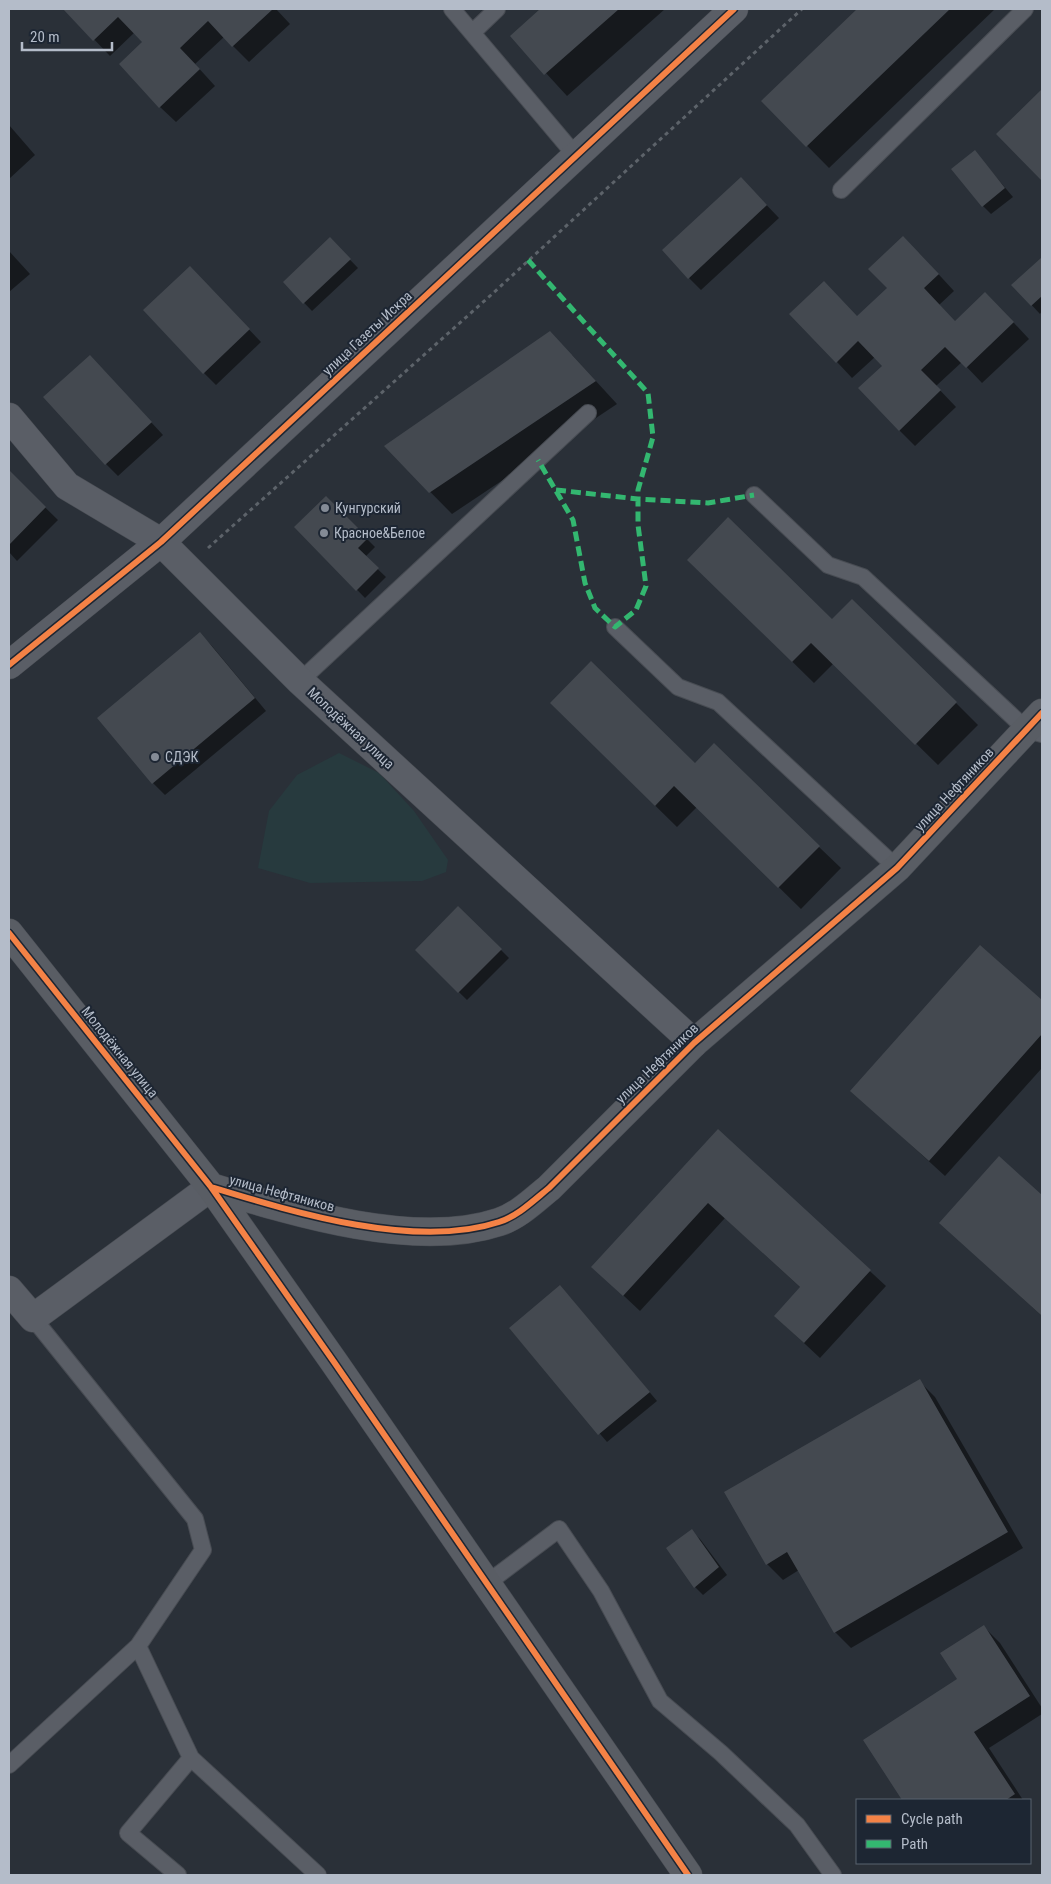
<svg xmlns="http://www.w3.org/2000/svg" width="1051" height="1884" viewBox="0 0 1051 1884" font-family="'Roboto Condensed',sans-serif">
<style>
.green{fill:#273a3e}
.shadow{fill:#0007}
.building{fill:#444950}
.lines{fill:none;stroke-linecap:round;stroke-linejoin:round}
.lane-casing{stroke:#484c53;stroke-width:18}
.street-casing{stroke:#484c53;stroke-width:29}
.secondary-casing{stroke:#484c53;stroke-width:29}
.path{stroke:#5d636a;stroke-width:3;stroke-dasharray:4 4;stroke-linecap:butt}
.lane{stroke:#5a5e66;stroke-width:16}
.street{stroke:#5a5e66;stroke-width:28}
.secondary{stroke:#595d64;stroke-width:28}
.quiet{stroke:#33b770;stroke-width:5;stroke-dasharray:10 5;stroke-linecap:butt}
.cycleway-casing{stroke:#1d2633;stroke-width:9}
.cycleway{stroke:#f48246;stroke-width:6}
.poi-dot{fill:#848b96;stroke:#1d2633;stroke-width:2}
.labels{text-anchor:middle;stroke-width:4;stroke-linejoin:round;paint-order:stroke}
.street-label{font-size:14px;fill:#b4bcc9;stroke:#1d2633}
.poi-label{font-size:14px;fill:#b4bcc9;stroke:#1d2633;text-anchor:start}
</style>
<rect width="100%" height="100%" fill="#2a3038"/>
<path class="green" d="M339,753L379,773L414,811L448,860L446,872L422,881L310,883L258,868L269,811L297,775Z"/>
<path class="shadow" d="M65,9H276L290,24L249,62L224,37L195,64L215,86L176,122L160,107L144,42L135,32L110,56Z
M542,9H665L567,96L512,36Z
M859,9H995L829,168L763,101Z
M1042,91V179L998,134Z
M9,125L35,155L9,179Z
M975,152L1013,197L991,214L983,206Z
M753,191L779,218L701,290L689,278Z
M330,239L358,268L312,311L284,282Z
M9,251L30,274L9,292Z
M919,253L954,291L939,305L955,322L1001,309L1029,339L982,383L962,362L936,386L956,407L915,446L899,430L884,366L875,357L852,378L837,362L858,318L888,288Z
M1041,259L1042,311L1040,314L1013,285Z
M202,280L261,342L216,385L204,373Z
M572,355L617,404L452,514L386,447Z
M102,369L163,435L118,476L106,464Z
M9,472L58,520L17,561L9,552Z
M326,498L375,547L365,557L386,577L365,598L296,527Z
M710,581L832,621L956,703L978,725L938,765L834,663L814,683Z
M200,634L212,646L266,711L165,795L153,783Z
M573,725L695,765L819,847L841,868L801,909L697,807L677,827Z
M458,907L509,958L467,1000L416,950Z
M980,947L1042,1002V1068L945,1176L852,1091Z
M718,1131L886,1286L820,1358L775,1316L801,1288L725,1218L640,1311L593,1267Z
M1000,1158L1042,1197V1316L957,1238Z
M568,1295L657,1401L607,1442L510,1329Z
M919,1381L935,1397L1023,1548L851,1648L835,1632L799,1570L783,1580L767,1564Z
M691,1531L700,1539L727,1575L703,1595L695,1587Z
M984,1627L1000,1643L1042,1708V1714L989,1748L1023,1800H904L865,1740L959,1679Z"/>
<path class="building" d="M63,9H273L232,47L208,21L180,48L200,69L159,108L119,64L142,42L118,17L93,41Z
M540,9H619L544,75L510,36Z
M857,9H950L806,147L761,101Z
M1042,89V181L996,134Z
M975,150L1005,188L982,207L951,169Z
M741,177L767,205L688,279L662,250Z
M903,236L939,274L924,288L955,321L985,292L1014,322L966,368L945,347L921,370L941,390L899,431L858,388L882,366L858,341L836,363L789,314L824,281L857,316L887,288L868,269Z
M330,237L351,259L303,304L283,282Z
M1041,258L1042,296L1031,306L1011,285Z
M190,266L250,329L203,374L143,310Z
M550,331L596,381L429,493L384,446Z
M90,355L152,422L105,465L43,397Z
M9,470L46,507L9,545Z
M326,496L368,538L358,548L379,568L356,591L294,527Z
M728,517L832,619L852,599L957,702L915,745L811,643L792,662L687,560Z
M200,632L255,698L152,784L97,718Z
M591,661L695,763L714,743L820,846L778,888L674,786L655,806L550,703Z
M458,906L502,949L458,993L415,950Z
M980,945L1042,1000V1034L929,1161L850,1091Z
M718,1129L871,1270L804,1343L774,1316L800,1287L708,1203L623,1296L591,1267Z
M999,1156L1042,1195V1316L939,1223Z
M560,1285L650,1392L598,1435L509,1328Z
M920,1379L1008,1532L834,1633L787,1552L766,1565L724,1492Z
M692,1529L719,1567L694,1588L666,1548Z
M984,1625L1030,1696L974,1732L1015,1794L1006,1800H902L863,1740L957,1679L940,1653Z"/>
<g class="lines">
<g class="lane-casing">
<path id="lane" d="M452,9L576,156
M473,32L497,9
M841,190L1025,9
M754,495L828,565L863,577L1027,730L1042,734
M615,627L678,687L718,702L897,868
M300,681L588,413
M33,1318L195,1519L203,1550L138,1646L191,1758L318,1875
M486,1584L559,1529L601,1591L660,1701L721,1753L797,1825L833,1875
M9,1765L138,1646
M178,1875L128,1833L191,1758"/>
</g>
<g class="street-casing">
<path id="street" d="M9,417L67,486L161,542L300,681L694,1043
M9,665L161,542L734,9
M9,1290L33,1318L211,1187"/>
</g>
<g class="secondary-casing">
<path id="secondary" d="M9,933L211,1187L334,1362L688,1875
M211,1187C293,1212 415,1250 499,1222C518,1216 534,1200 549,1188L694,1043L897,868L1042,713"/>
</g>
<path class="path" d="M208,548L491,295L802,9"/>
<use href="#lane" class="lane"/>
<use href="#street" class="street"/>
<use href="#secondary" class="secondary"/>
<path class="quiet" d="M528,260L648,393L653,437L638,490V525L646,586L636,610L615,627L595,608L585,583L573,520L538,460
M556,490L638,499L708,503L754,495"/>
<g class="cycleway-casing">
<path id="cycleway" d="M9,665L161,542L734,9
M9,933L211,1187L334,1362L688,1875
M211,1187C293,1212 415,1250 499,1222C518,1216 534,1200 549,1188L694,1043L897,868L1042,713"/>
</g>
<use href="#cycleway" class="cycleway"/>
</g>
<g class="poi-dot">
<circle cx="325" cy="508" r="5"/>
<circle cx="324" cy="533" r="5"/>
<circle cx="155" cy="757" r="5"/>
</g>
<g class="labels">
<g class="street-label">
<text transform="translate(367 333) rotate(-43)" y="5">улица Газеты Искра</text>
<text transform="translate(351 728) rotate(43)" y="5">Молодёжная улица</text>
<text transform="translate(954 789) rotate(-47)" y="5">улица Нефтяников</text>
<text transform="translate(120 1052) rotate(51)" y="5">Молодёжная улица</text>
<text transform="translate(657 1063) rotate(-44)" y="5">улица Нефтяников</text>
<text transform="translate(282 1193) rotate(15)" y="5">улица Нефтяников</text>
</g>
<g class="poi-label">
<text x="335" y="513">Кунгурский</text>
<text x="334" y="538">Красное&amp;Белое</text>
<text x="165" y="762">СДЭК</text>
</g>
</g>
<rect width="1051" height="1884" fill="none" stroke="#b4bcc9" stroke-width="20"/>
<rect x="856" y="1799" width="175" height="65" fill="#1d2633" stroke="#59626f"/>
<rect x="866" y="1815" width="25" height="8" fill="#f48246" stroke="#59626f"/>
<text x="901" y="1824" font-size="15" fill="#b4bcc9">Cycle path</text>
<rect x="866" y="1840" width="25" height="8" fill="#33b770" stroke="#59626f"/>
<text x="901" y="1849" font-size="15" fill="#b4bcc9">Path</text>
<path d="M22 42v8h90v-8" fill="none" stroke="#b4bcc9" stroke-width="2.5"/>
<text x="30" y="42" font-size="15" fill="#b4bcc9" stroke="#1d2633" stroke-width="4" paint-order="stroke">20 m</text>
</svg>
